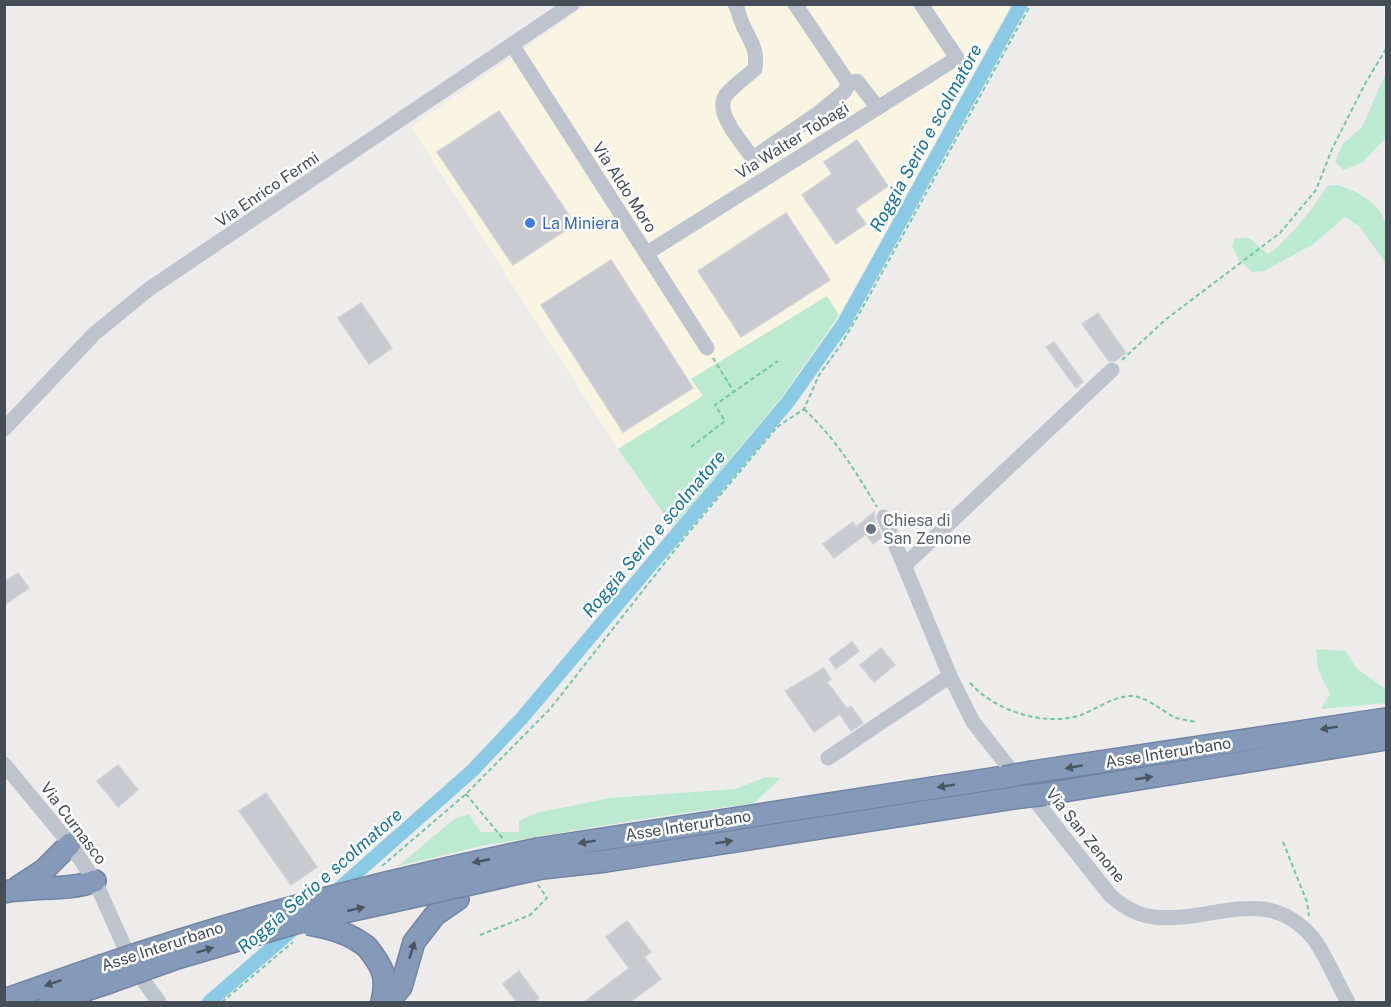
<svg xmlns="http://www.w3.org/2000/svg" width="1391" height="1007" viewBox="0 0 1391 1007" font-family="'Public Sans',sans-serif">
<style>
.commercial{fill:#faf5e3}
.green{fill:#bbead1}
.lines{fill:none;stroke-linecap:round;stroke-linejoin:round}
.canal{stroke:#8acae5;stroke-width:14}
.building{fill:#c8cad0;stroke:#cfd1d7;stroke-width:1.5}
.highway-casing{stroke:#7184a3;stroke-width:24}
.path{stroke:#75c6a5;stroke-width:2;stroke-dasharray:4.5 3;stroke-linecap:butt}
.minor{stroke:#bdc4cd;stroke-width:15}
.highway{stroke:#8599b8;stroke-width:21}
.highway-bridge-casing{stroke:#7184a3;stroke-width:24;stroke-linecap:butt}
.highway-bridge{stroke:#8599b8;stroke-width:21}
.oneway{fill:#4b5561}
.shop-dot{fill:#3f7fe0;stroke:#fff;stroke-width:2}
.worship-dot{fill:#6b7280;stroke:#fff;stroke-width:2}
.labels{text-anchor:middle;stroke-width:5;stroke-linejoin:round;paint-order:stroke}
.street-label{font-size:16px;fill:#454d57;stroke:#fff}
.shop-label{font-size:16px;fill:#366cbe;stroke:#fff;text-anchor:start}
.worship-label{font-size:16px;fill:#5b616d;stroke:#fff;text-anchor:start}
.water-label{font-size:18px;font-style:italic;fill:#15739a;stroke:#fff}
</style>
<rect width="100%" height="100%" fill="#eeebeb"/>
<path class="commercial" d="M587,5H1011L839,315L827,297L692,379L703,396L618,449L411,127Z"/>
<path class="green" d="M1386,73V134L1384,140L1363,162L1344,170L1335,162L1342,145L1362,127Z
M1338,185C1357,191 1383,204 1386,226C1389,238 1387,252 1386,264L1360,227L1345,217L1312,245L1264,271L1252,272L1239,260L1232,246L1235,238H1249L1268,254C1285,244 1317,204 1327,186Z
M827,296L839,315L782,397L673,527L618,449L703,396L691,379Z
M1316,649L1346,651L1356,668L1386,689V703L1321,709L1330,694L1318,669Z
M765,777L781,778L754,803L649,818L481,846L398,866L454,819L469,814L481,832H519V821L536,813L610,798L736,789Z"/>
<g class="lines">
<path class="canal" d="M334,893L473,770L522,718L788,402L844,323L1021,4
M209,1002L297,926"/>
</g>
<path class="building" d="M499,111L575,224L513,265L437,152Z
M857,140L888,186L855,209L866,224L836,244L802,195L832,174L824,162Z
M786,213L830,280L741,337L698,271Z
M611,260L693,388L623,432L541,305Z
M361,303L392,348L369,364L338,318Z
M1098,313L1126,353L1115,361H1109L1082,324Z
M1054,342L1083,382L1076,388L1046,347Z
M874,512L875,521L882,537L873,544L866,534L834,558L823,544L853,522L856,527Z
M18,573L29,588L4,605V582Z
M852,642L859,651L836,669L829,659Z
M881,648L895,665L874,682L860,665Z
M824,668L831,679L827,682L847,709L851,706L863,723L851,731L840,714L814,732L785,691Z
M118,765L138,790L118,807L97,781Z
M266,793L317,867L291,885L239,811Z
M627,921L651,952L644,957L661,979L630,1002H584L629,968L606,937Z
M519,971L539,998L534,1002H517L503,984Z"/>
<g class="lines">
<g class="highway-casing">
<path id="highway" d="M1032,772L1386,719
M1045,794L1386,739
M538,849L1004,777
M542,868L606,861L1021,797
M18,887L44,870L70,844
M4,892C34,886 69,891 95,881
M367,947C383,967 388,977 382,1002
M4,1000L101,966
M50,1002L110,982
M388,1002L401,987L414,942L435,915L458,899"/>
</g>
<path class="path" d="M713,358L734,392
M1122,360L1165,320L1280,233L1316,190L1332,149L1366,82L1386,49
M804,409C836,439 854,469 877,507
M691,447L725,421L715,405L778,361
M970,683C995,711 1045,727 1081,715C1097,709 1115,695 1133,696C1148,698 1161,710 1174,717C1181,720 1189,720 1197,722
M466,794L504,840
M1283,842L1307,902L1309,916
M382,866L466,794L550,709L685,537L777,427L804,409L819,375L840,346L859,314L1031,4
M480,935L530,915L547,898L538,885
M222,1002L293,942"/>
<path class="minor" d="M735,4C739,10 739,17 742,23C750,42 758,47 755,69C746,77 734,85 726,95C713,112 743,144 753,158L817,114L844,92L849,84L857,81L878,108
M795,4L849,84
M513,46L707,348
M647,253L957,58L921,4
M4,429L94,334L149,289L572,4
M884,517L950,676L973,722L1110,895C1122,906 1137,915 1154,917C1212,924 1266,882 1313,938C1325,953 1338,985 1348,1002
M905,565L1112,370
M828,758L950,676
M4,764L70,844L95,881L134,968L159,1002"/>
<use href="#highway" class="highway"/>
<g class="highway-bridge-casing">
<path id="highway-bridge" d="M1004,777L1032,772
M1021,797L1045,794
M308,924C331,928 349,933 367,947
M101,966C244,917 390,879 538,849
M110,982L177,958L299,922L542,868"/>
</g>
<use href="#highway-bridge" class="highway-bridge"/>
</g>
<defs><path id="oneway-solid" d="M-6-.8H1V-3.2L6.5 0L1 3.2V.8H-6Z" transform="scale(1.5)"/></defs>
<g class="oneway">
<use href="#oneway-solid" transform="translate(1329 728) rotate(171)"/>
<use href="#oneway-solid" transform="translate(1074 767) rotate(170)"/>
<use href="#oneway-solid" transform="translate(1144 778) rotate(-9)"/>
<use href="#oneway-solid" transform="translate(946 786) rotate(171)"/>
<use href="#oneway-solid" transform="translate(587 842) rotate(171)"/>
<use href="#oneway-solid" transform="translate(724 842) rotate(-9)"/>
<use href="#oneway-solid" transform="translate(481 861) rotate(169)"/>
<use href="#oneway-solid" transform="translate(356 909) rotate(-13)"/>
<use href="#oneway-solid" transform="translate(205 950) rotate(-17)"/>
<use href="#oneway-solid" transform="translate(412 950) rotate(-72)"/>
<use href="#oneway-solid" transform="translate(53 983) rotate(161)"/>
</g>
<circle class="shop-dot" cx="530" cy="223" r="6"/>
<circle class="worship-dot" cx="871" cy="529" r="6"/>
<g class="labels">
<g class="street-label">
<text transform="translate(792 140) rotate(-32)" y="6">Via Walter Tobagi</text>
<text transform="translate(625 187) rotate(57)" y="6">Via Aldo Moro</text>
<text transform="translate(267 189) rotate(-34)" y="6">Via Enrico Fermi</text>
<text transform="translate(1168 752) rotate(-9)" y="6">Asse Interurbano</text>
<text transform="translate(74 823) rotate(53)" y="6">Via Curnasco</text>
<text transform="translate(688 825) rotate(-9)" y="6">Asse Interurbano</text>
<text transform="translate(1086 835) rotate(51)" y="6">Via San Zenone</text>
<text transform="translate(162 946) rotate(-18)" y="6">Asse Interurbano</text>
</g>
<g class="shop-label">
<text x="542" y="229">La Miniera</text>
</g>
<g class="worship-label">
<text x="883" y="526">Chiesa di<tspan x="883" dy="18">San Zenone</tspan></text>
</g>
<g class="water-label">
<text transform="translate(926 138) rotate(-61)" y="6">Roggia Serio e scolmatore</text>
<text transform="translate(654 534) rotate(-50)" y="6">Roggia Serio e scolmatore</text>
<text transform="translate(320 881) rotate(-41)" y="6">Roggia Serio e scolmatore</text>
</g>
</g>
<rect width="1391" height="1007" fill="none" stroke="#454d57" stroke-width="12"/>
</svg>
